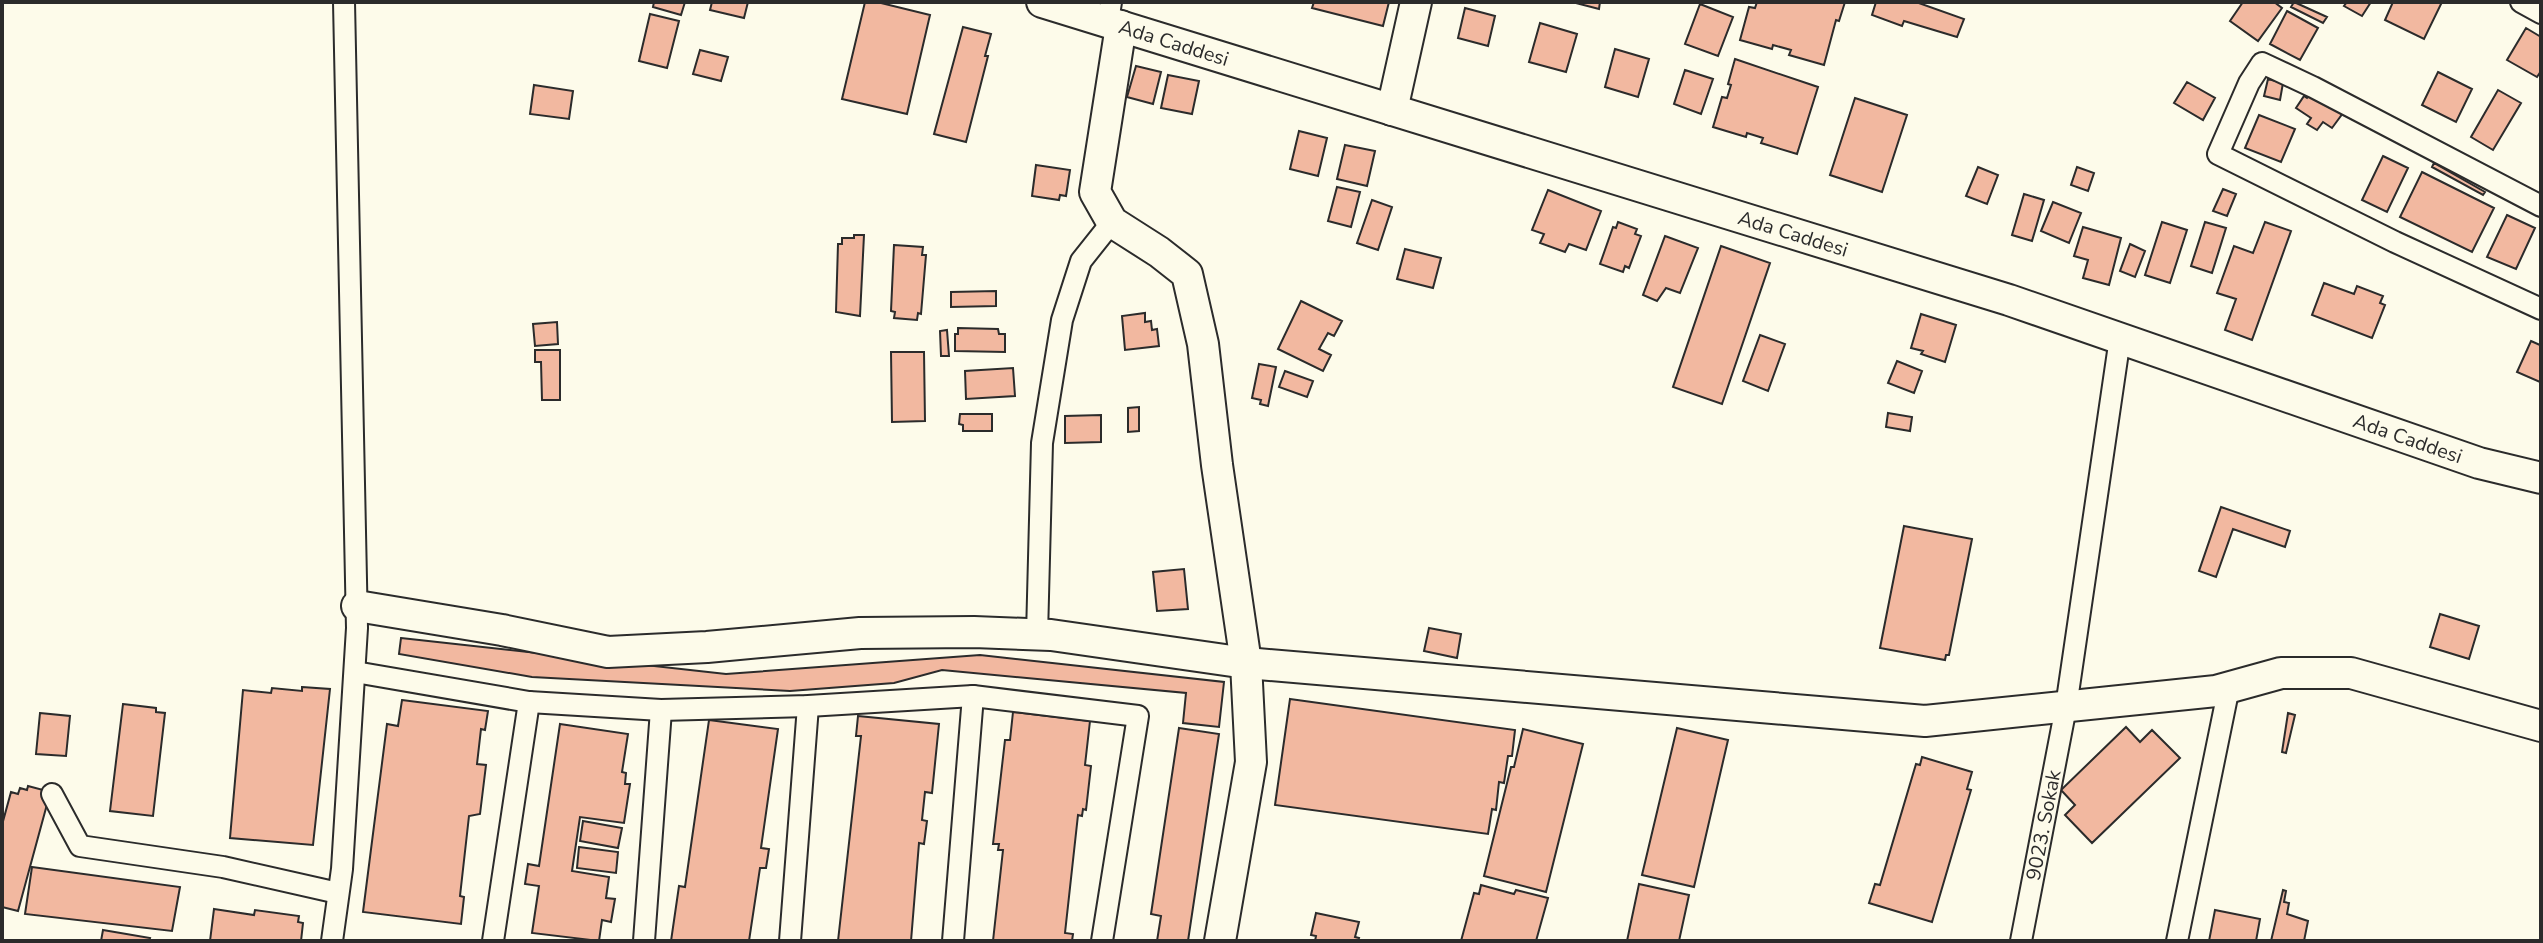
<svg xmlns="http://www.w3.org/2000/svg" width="2543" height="943" viewBox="0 0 2543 943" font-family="'Nunito Sans',sans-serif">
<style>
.building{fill:#f2b8a0;stroke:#2b2b2b;stroke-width:2}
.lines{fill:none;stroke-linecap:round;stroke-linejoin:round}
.street-casing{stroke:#2b2b2b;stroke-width:24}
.secondary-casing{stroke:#2b2b2b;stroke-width:34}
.street{stroke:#fdfbea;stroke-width:20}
.secondary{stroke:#fdfbea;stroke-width:30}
.labels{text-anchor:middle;stroke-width:6;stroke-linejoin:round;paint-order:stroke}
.street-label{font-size:20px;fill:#2b2b2b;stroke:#fdfbea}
</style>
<rect width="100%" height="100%" fill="#fdfbea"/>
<path class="building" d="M654,2H685L681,15L653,7Z
M712,2H748L744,18L710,10Z
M865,2H877L930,15L907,114L842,99Z
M1314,2H1389L1383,26L1312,8Z
M1572,2H1600L1599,9Z
M1757,2H1845L1839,21L1836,20L1824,65L1789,55L1791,50L1773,45L1772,49L1740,40L1749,7L1755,8Z
M1876,2H1916L1964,19L1957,37L1904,21L1902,26L1872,15Z
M2243,2H2274L2282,8L2258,41L2230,21Z
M2294,2L2327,17L2323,23L2291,7Z
M2347,2H2371L2362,16L2344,6Z
M2393,2H2442L2424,39L2385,20Z
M1700,4L1733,17L1718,56L1685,44Z
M1465,8L1495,16L1488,46L1458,38Z
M2287,11L2318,28L2300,60L2270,44Z
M650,14L679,21L667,68L639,61Z
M1540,23L1577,34L1566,72L1529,62Z
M963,27L991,34L985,56H988L966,142L934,134Z
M2526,28L2541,37V71L2537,77L2507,60Z
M1615,49L1649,59L1638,97L1605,87Z
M700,50L728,57L721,81L693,74Z
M1735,59L1818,87L1797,154L1761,143L1763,138L1747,133L1746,137L1713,127L1722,97L1727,98L1731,85L1728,84Z
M1136,66L1161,72L1153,104L1127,97Z
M1685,70L1713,79L1701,114L1674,104Z
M2438,72L2472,89L2456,122L2422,105Z
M1168,75L1199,81L1192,114L1161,108Z
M2268,79L2283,83L2280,100L2264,96Z
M2187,82L2215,98L2203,120L2174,103Z
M534,85L573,91L569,119L530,114Z
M2498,90L2521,103L2493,150L2471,137Z
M2312,92L2343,113L2332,128L2323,122L2317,130L2307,124L2311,118L2296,108L2304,96L2307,98Z
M1855,98L1907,115L1882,192L1830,175Z
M2259,115L2295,129L2281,162L2245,148Z
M1299,131L1327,138L1318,176L1290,169Z
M1345,145L1375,151L1367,186L1337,179Z
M2383,156L2408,168L2387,212L2362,200Z
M2434,163L2485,192L2483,195L2432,167Z
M1036,165L1070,170L1066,196L1060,195L1059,200L1032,196Z
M1978,167L1998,175L1987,204L1966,196Z
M2077,167L2094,173L2088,191L2071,185Z
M2422,172L2494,208L2472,252L2400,217Z
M1337,187L1360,192L1351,227L1328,221Z
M2223,189L2236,194L2227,216L2213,211Z
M1548,190L1601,211L1586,250L1569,244L1565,252L1540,243L1544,234L1532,230Z
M2024,194L2044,200L2032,241L2012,235Z
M1372,200L1392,207L1378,250L1357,243Z
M2053,202L2081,213L2069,243L2041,231Z
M2507,215L2535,228L2516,269L2487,257Z
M1618,222L1637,229L1635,234L1641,236L1629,268L1625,266L1623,272L1600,264L1613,227L1616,228Z
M2162,222L2187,230L2170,283L2145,275Z
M2205,222L2226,228L2212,273L2191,266Z
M2265,222L2291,231L2252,340L2225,330L2236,299L2217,293L2234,246L2253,253Z
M2083,227L2121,238L2109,285L2083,278L2088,260L2074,256Z
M854,235H864L860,316L836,312L838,244H842V238H854Z
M1665,236L1698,248L1680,293L1666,288L1657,301L1643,295Z
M2130,244L2145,251L2135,277L2120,271Z
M894,245L923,247L922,255H926L921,314L918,313L917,320L894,318L895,312L891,311Z
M1721,246L1770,263L1722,404L1673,387Z
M1405,249L1441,258L1433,288L1397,279Z
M2324,283L2354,294L2357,286L2383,296L2380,303L2385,305L2372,338L2312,315Z
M996,291V306L951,307V292Z
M1301,301L1342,321L1334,336L1328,333L1319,349L1331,355L1323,371L1278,349Z
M1145,313V322L1151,321L1152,330L1157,329L1159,346L1125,350L1122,316Z
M1921,314L1956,325L1945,362L1921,354L1923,351L1911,348Z
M557,322L558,344L535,346L533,324Z
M958,328L998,329L999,334H1005V352L955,351V334H958Z
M947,330L949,356H941L940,331Z
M1760,335L1785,344L1768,391L1743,381Z
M2531,341L2540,345L2541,349L2540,382L2517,372Z
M535,350H560V400H542L541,362H535Z
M891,352H924L925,421L892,422Z
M1897,361L1922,371L1914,393L1888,383Z
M1259,364L1276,367L1268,406L1260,404L1261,400L1252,398Z
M1013,368L1015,396L966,399L965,371Z
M1285,371L1313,381L1307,397L1279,387Z
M1139,407V431L1128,432V408Z
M1888,413L1912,417L1910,431L1886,427Z
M960,414H992V431H963V425L959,424Z
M1101,415V442L1065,443V416Z
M2221,507L2290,531L2285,547L2233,529L2216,577L2199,571Z
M1904,526L1972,539L1949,655H1946L1945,660L1880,648Z
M1184,569L1188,609L1157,611L1153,572Z
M2440,614L2479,626L2469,659L2430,647Z
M1429,628L1461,634L1457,658L1424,651Z
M401,638L726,674L980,655L1224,682L1219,727L1183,723L1186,693L942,670L894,683L790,691L532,677L399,654Z
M302,687L330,689L313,845L230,838L243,690L271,693L272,688L302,691Z
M1290,699L1515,730L1512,756H1508L1504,783L1499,782L1496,810L1492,809L1488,834L1275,805Z
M402,700L488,711L485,730L481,729L477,764L486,765L480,814L469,816L460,896L464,897L461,924L363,912L387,724L398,726Z
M123,704L156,708V712L165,713L153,816L110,811Z
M1013,712L1090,721L1085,765L1091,766L1086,810L1083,809L1082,816L1078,815L1065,933L1073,934L1072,941H993L1003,850H998L999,844H993L1005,740H1010Z
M40,713L70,716L66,756L36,754Z
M2288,713L2295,715L2286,753L2282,752Z
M858,716L939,724L932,793L925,792L922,820L927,821L924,844L919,843L911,941H838L861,736H856Z
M709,720L778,729L761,848L769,849L766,868H760L749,941H671L679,886L685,887Z
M560,724L628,734L622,772L626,773L625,784H630L624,823L580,817L572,871L609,877L606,898L615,899L611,922L602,920L599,941L532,933L539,886L525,884L528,864L539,866Z
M2126,727L2140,742L2152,730L2180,758L2092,843L2065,815L2075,805L2061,790Z
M1179,728L1219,734L1188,941H1157L1161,916L1151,914Z
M1677,728L1728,740L1694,887L1642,875Z
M1523,729L1583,744L1546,892L1484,876L1511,767H1514Z
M1922,757L1972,772L1967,789L1971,790L1932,922L1869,903L1875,884L1880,885L1916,764L1920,765Z
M28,786L47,791L49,797L18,911L2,907V825L11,792L18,794L20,788L27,790Z
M583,821L622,828L618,848L580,841Z
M579,847L618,852L616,873L577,868Z
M32,867L180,887L172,931L25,914Z
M1639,884L1689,895L1679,941H1627Z
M1481,885L1514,894L1516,890L1548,898L1536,941H1461L1474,893L1479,894Z
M2283,890L2286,891L2284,902L2289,903L2287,914L2308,921L2304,941H2271Z
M214,909L254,915L255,910L299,916L298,922L303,923L301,941H210Z
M2215,910L2260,919L2256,941H2209Z
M1316,913L1359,922L1355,937L1359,938L1358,941H1315L1316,936L1311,935Z
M103,930L150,938L149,941H101Z"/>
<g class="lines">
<g class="street-casing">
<g id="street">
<path d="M2521,2L2541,13"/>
<path d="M1108,22L1111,2"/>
<path d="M2541,206L2313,87L2262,63L2249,83L2218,154L2395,242L2541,309"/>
<path d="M1037,635L1042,443L1062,320L1081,261L1112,222"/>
<path d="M355,672L529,702L661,710L808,706L973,696L1138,716L1102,941"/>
<path d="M52,794L80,846L223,867L338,893"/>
<path d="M332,941L342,869L357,628L344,2"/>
<path d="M493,941L529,702"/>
<path d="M644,941L661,710"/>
<path d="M790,941L808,706"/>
<path d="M953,941L973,696"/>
<path id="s1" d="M2021,941L2066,707L2120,338"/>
<path d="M2177,941L2229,687"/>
</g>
</g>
<g class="secondary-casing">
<g id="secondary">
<path id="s2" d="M1042,2L2009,300L2479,463L2541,478"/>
<path d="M1121,26L1095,192L1112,222L1159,252L1187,274L1203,344L1217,465L1246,663L1251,762L1220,941"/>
<path d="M1392,110L1416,2"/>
<path d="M357,606L502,630L608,652L707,647L860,633L974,632L1051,635L1246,663L1925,721L2216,691L2281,673H2351L2541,726"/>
</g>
</g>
<use href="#street" class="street"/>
<use href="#secondary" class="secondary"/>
</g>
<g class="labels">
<g class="street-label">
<text dy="7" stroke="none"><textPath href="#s2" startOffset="138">Ada Caddesi</textPath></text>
<text dy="7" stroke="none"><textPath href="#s2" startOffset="786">Ada Caddesi</textPath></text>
<text dy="7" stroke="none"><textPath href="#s2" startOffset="1434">Ada Caddesi</textPath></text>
<text dy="7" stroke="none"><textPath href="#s1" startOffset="118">9023. Sokak</textPath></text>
</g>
</g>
<rect width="2543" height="943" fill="none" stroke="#2b2b2b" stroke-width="8"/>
</svg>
